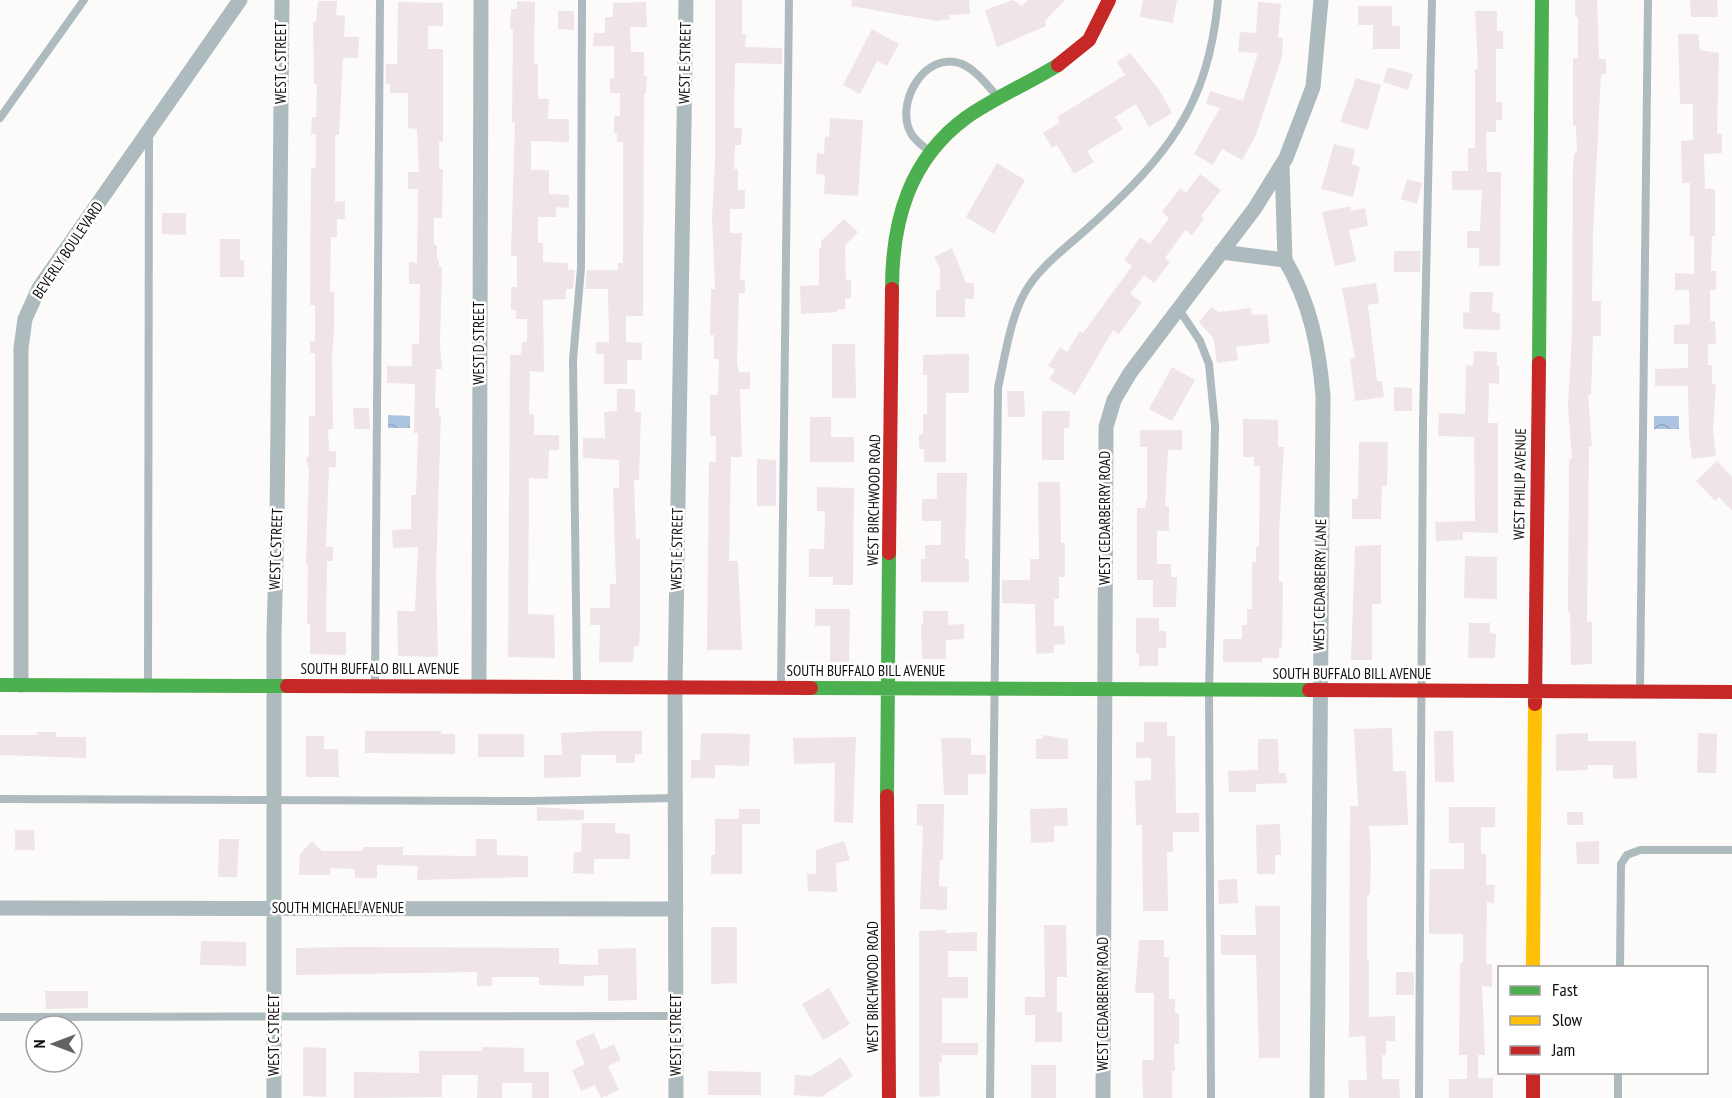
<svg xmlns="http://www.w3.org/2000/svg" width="1732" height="1098" viewBox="0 0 1732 1098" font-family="'PT Sans Narrow',sans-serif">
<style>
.water{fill:url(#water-waves)}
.building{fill:#eee4ea}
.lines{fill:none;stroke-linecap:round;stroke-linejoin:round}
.lane{stroke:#aebbbe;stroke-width:8}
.street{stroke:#aebbbe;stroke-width:15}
.fast{stroke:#4caf50;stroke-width:14}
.slow{stroke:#ffc107;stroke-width:14}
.jam{stroke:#c62828;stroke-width:14}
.labels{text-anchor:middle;stroke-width:5;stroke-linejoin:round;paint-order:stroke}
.street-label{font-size:15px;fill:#120f0e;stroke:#fff}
</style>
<defs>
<pattern id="water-waves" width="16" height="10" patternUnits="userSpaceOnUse" patternTransform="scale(1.5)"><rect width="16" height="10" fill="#acc4e1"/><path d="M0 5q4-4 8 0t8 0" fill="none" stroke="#93a7c0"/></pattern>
</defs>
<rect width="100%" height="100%" fill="#fdfbf9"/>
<path class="water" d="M388,415L410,416V428H388Z
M1654,416H1679V429H1654Z"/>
<path class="building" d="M715,0H742V34H746L745,47L782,48V64L735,63L734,128H742L741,145H735L734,169H738V190H745V209H730V233H742L740,280H745V293H739L737,364L739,372H750V389H740L742,457H731L729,561H738L742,650H707L709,462H716V436H710V395H718L719,359H714V335H710L711,289H715L712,216L715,162Z
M852,0H969L970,14L949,15L951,19L936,21L851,6Z
M1013,0L1022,6L1028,0H1065L1045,21L1046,26L997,47L985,10Z
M1143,0H1177L1173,23L1140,17Z
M1575,0H1597L1599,59H1606V74H1601L1593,235L1592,301H1601V336H1593L1591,395H1588L1592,446L1589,447L1587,622H1592V664L1571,665L1570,612H1568L1569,459H1572L1568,406L1572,336L1573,165L1574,153H1577L1576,126H1573V58H1578V17H1575Z
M1690,0H1717L1718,17H1691Z
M318,1H337L336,15L345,16L344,37H359L358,58H343L339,135H335V202L345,201V219H337V237H331L330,292H334V331L332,356L333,429H328L329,451H336V467H329L326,547H333V561H327L326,632H346V655L310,654V624H307L308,565H306L309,469L306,457H309V416H315V353H310V341H315V305H310V292L311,168H315L316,160V134H311L312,117H316L317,84H314L313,22H316Z
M517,1L535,2L534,64H538V99H549L548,119H569V142L531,141V170H549V194L569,195V208L556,207V217H538V243H543V262L568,263V270H575L573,289H566V299L543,300L544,372L530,371L529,414H534V435H559V450H549L548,479L529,478L528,614L554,615L555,658L508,657L510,355H521L522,342H527V319H516V310H511V287H517V256H511L515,122H512L513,29H510L511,9H517Z
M398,2L443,3V26H428V49H443V142H439V169H443L442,218H434V245H437V259H439V267H442L440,344L442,369H436L435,407L439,408V415H441L436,574L438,657L398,656L397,611H415L418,547L393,548L392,530L411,529V495H416L418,433H414L415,384L387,383V366H412V344H419L420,284H409V262L417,263L418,189H408V172H419L417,129L408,128V93H390V84H386V64H397Z
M646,2L647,27H630L631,52H644V76H647L646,94H644L643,316H626V342L642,343V360H627V384H604V354H596V342H609L608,289H585L587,270H618V263H623V142H617V133H614V116H620V93H610V78H614V46H593L594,33H605V17H613V3Z
M1258,2L1281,4L1278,38H1283L1282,57L1255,137L1242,160L1222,149L1213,165L1194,154L1220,108L1206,104L1210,91L1243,101L1258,53L1238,52L1240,32L1256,33Z
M1358,6H1392V26H1400V49H1373V25H1358Z
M558,11H574V30L558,29Z
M1475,11H1497V31H1503V49H1496V102H1502V120H1496V132H1486L1487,172H1501L1500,266H1479V248H1467V231H1480L1482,190H1452V171H1468V148H1475V69H1478Z
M872,29L899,44L887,66L877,61L860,94L843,85Z
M1678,34H1698L1700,50L1719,53L1717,134H1722V153L1704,154L1705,189H1715V236H1712L1711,271H1716V290H1710V321H1715L1716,344H1708V365H1712V384H1716L1713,431L1716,456L1692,459L1689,433L1688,386H1655V369L1688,368V344H1674V325L1690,324L1689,290H1675V273L1694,274V236H1690V183H1682L1681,141L1693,140V104H1680Z
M1130,53L1158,88L1172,113L1149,127L1136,104L1115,117L1123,129L1087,151L1094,162L1074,174L1057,145L1052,148L1043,133L1060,122L1057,117L1125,75L1117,62Z
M1388,67L1413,74L1408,90L1383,82Z
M1356,78L1381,85L1368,130L1340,122Z
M830,118L863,120L858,196L824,194L825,175L816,174L817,153L824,154L825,137H829Z
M1334,144L1355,149L1352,164L1360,167L1353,197L1321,189Z
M997,163L1025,180L994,234L966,217Z
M1200,174L1221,190L1201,216L1204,219L1192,235L1185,230L1165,258L1170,262L1154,283L1144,275L1130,294L1142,302L1119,334L1113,330L1075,395L1049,379L1055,370L1048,366L1060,347L1067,352L1080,331L1083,333L1132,266L1124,260L1140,237L1150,244L1169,218L1162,212L1180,188L1186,193Z
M1407,179L1422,183L1417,204L1401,199Z
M1351,206L1350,211L1365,208L1368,226L1349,230L1356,261L1335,266L1322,212Z
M162,213H186V235L162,234Z
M844,219L858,232L845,245L846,280H851V298H845V309H837V312L801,314L800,286L819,285V248H821V241Z
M220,239H240V260L244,261V277H220Z
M952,248L966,283H974V299H965V317H936V290H940V269L934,257Z
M1394,251H1421L1420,272H1394Z
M1376,283L1379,303L1368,305L1377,381H1382L1384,397L1355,401L1350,359L1355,358L1342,288Z
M1470,292H1493L1492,312L1500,313V330L1463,329V312L1469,313Z
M1211,307L1219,312L1251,308L1252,315L1267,314L1270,343L1236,347L1238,360L1217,363L1214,339L1199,322Z
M832,344H855L856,398H832Z
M1474,351L1497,352V366H1499V384L1489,383L1488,423H1498V533L1463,532V540L1436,541L1435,522L1475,521L1474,437L1438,436L1439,413L1465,414L1466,365L1473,366Z
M953,354H969V393H946V462H924V449H919V434H923V414H927V375H923V355Z
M1172,367L1195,380L1172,421L1149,409Z
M1394,387L1412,388V411H1394Z
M617,389H635V412H641L639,480H634L636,539H640V628L639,646H634L633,662H599L600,625H590V608H610V584H616L613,488H619V460L583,458V438H605L604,412L617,411Z
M1007,391H1024L1025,417H1008Z
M353,408H369L370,429H354Z
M1042,411H1070L1069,428H1064V460H1042Z
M810,417H831V437H854V462H810Z
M1243,419L1278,420V447H1284L1279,532V582H1283L1282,648H1279V658H1262V662H1223V639H1242V625H1247V609H1252V562H1256V547H1259L1260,466H1254V457H1243Z
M1140,430H1182V450H1168L1165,506H1169V531H1157V564H1171V577H1177L1176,607H1153V580H1137V508H1145L1147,497V447H1140Z
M1359,442H1388L1387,486H1382L1381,519H1352V499H1358Z
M757,459L776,460V506H757Z
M1717,461L1732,477V511L1719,497L1715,501L1696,481Z
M937,473H967L965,559H969V582H921V559H925V545H941V521H922V499H937Z
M1038,482H1060L1061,543H1065V577H1059V599H1054V626H1064L1065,644L1054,645V653L1036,654L1035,604L1002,603V580H1030V559H1039Z
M817,487L854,488L853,585H833V577H809V549H824L825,511H817Z
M1381,545V604H1372V660H1351L1355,546Z
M1465,556L1497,557V599L1464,598Z
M815,609H850L849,662H830V626H815Z
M923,611H948V625L964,624V639L946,640V659H922L921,624H923Z
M1136,618H1159V631H1166V648H1158V666H1139V653H1136Z
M1469,623H1490V633L1496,634L1495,658H1468Z
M1144,722H1167V736H1175L1176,813H1199V832H1173V852H1167L1168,911H1143L1142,825H1136L1135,781L1151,780V758H1136V742H1144Z
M1392,728L1393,771H1406L1408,825L1369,826L1371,856L1370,895H1367V961H1369V1017L1395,1016V1041H1386V1055H1382V1079H1399L1400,1098H1349L1348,1080H1367L1365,1036L1349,1037L1350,806H1358L1354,729Z
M365,731H441V734H455V754L365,753Z
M598,731H642V754H635V763H616V755H581V777L544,778V755H562L561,733Z
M1434,731H1453L1454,782H1435Z
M37,732H56V737H86V758L0,755V735H37Z
M701,733L750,734L749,766L715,765V778H691V760H700Z
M1588,733V741H1636L1637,778L1613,779V765H1588V770L1556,771V734Z
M1698,733L1717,734L1716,773H1697Z
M478,734H524V757H478Z
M1043,735L1068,739V759H1036V739H1043Z
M306,736H324V749H338L339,777H306Z
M856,737L853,823L834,822L835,763L794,764L793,738Z
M941,738H971V755H986V774H968V795H944Z
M1258,739H1278L1279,773H1286L1287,783L1256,784V792H1229L1228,771L1258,770Z
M917,804H944L943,860H940L939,886L947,887V910L920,909L923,826L917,825Z
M537,807L584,810V820L537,821Z
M1449,807H1495V827H1481V854H1486V885H1495L1494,903L1487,902L1486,964H1492V987L1482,986L1485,1055H1478V1078H1493V1098H1449V1079H1467V1055H1459L1460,963H1463V934H1429V907L1430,869H1464V843H1449Z
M1067,808L1068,826H1054V842L1031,843L1030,809Z
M739,809H760V824H742V874H711V855H715V819H739Z
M1567,812H1583V825H1567Z
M582,823H615V833L630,834V859H594V874L573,873L574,852H581Z
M1280,824L1281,855H1275V874H1257L1256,825Z
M15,830H34L35,850H15Z
M219,839H239L237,877H218Z
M476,839H497V855L528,856V877L417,880L418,866L377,865V878H355V869L330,868V875H299L300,854L312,841L322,851H363V847H403V855L476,856Z
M844,841L850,860L836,863L837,892L808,891L807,874H816V850Z
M1599,841V864H1577L1576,842Z
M1237,879L1238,903L1219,904L1218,880Z
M1255,906H1280V1058H1259L1256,955H1221V935H1256Z
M1044,925H1066L1067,977H1057V1012H1062V1042H1035V1015H1025V997H1045Z
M711,927H737V983L711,984Z
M946,930V933L977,932V951H948V977H968V998H942V1043H978V1055H942V1062L939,1063L940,1096L919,1097V931Z
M1139,940H1164V957H1169V999H1175V1013H1179V1044H1174L1175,1071H1172V1098H1143L1142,1060H1154V993H1135Z
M201,941L246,942V966L200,965Z
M349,947L559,948V964L598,965V949L636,948L637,1000L608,1001V975L584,976V986L539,985V977H492V986H477V972L296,975V948Z
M1396,972H1414V995H1396Z
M829,988L850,1024L823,1040L802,1004Z
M45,991H88V1008L46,1009Z
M594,1033L601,1050L614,1044L621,1060L608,1066L619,1090L601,1098L595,1085L581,1091L572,1070L585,1064L575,1041Z
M303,1047L326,1048V1097L303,1096Z
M482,1047L524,1048V1072H549V1098H532V1083H502V1098H477L478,1075H442V1097L354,1098V1072L419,1073V1051H482Z
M841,1057L853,1076L821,1097L794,1095L795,1075L811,1076Z
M1031,1065H1056V1098H1031Z
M708,1071L761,1072V1095H708Z"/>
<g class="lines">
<path class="lane" d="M0,118L84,0
M929,151C924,147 916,141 912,135C893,106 924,49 962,64C976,70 987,85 997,96
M1178,308L1200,341L1209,364L1215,426L1209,689L1211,1098
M148,684L149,135
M375,684L380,0
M577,685L573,360L581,268L582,0
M781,685L789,0
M1640,691L1648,0
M0,799L529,801L675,798
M1620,968L1621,864L1627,855L1640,850H1732
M0,1017L676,1016
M990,1098L998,388C1004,360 1010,321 1023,296C1036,269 1067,247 1089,227C1166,157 1208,108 1218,0
M1419,1098L1423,421L1432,0
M1618,1098V1072"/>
<path class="street" d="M1282,165L1285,260
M1221,252L1285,260C1310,302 1319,347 1323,396L1317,1098
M21,685V348L25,319L39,288L240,0
M479,686L481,0
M0,908L676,909
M274,1098V634L277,523L282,0
M676,1098L675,687L686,0
M1103,1098L1106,427L1114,400L1130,373L1255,208L1286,158L1313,87L1321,0"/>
<path class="fast" d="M892,289C892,221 909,159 967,117C996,97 1029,83 1058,65
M1539,363L1542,0
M0,685L287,686
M811,688L1309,690
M887,796L889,553"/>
<path class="slow" d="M1533,968L1535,704"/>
<path class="jam" d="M1058,65L1089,40L1109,0
M889,553L892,289
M287,686L811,688
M1309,690L1732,692
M1535,704L1539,363
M887,796L889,1098
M1533,1072V1098"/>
</g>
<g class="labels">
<g class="street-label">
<text transform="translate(281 63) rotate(-90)" y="5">WEST C STREET</text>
<text transform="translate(685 63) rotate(-89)" y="5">WEST E STREET</text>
<text transform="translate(68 250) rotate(-56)" y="5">BEVERLY BOULEVARD</text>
<text transform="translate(479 343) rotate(-90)" y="5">WEST D STREET</text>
<text transform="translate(1520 484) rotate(-89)" y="5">WEST PHILIP AVENUE</text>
<text transform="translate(874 500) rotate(-89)" y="5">WEST BIRCHWOOD ROAD</text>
<text transform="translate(1105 518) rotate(-90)" y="5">WEST CEDARBERRY ROAD</text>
<text transform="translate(276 549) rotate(-88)" y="5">WEST C STREET</text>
<text transform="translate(677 549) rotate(-89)" y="5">WEST E STREET</text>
<text transform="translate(1320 585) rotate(-89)" y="5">WEST CEDARBERRY LANE</text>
<text x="380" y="674">SOUTH BUFFALO BILL AVENUE</text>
<text x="866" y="676">SOUTH BUFFALO BILL AVENUE</text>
<text x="1352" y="679">SOUTH BUFFALO BILL AVENUE</text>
<text x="338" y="913">SOUTH MICHAEL AVENUE</text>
<text transform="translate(873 987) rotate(-90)" y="5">WEST BIRCHWOOD ROAD</text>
<text transform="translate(1103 1004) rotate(-90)" y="5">WEST CEDARBERRY ROAD</text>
<text transform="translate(274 1035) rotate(-90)" y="5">WEST C STREET</text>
<text transform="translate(676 1035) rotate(-90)" y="5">WEST E STREET</text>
</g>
</g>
<rect x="1498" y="966" width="210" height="108" fill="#ffffff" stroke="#a09f9f" stroke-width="1.5"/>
<rect x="1510" y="986" width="30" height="9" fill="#4caf50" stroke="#a09f9f" stroke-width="1.5"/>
<text x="1552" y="996" font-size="18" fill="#120f0e">Fast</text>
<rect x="1510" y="1016" width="30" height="9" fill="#ffc107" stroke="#a09f9f" stroke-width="1.5"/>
<text x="1552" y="1026" font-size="18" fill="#120f0e">Slow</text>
<rect x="1510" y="1046" width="30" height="9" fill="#c62828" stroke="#a09f9f" stroke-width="1.5"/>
<text x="1552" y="1056" font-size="18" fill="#120f0e">Jam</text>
<g transform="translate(54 1044) rotate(270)"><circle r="28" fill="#ffffff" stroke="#a09f9f" stroke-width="1.5"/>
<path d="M0-4.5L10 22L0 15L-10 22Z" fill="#646260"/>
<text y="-9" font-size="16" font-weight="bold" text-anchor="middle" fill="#120f0e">N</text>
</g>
</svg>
